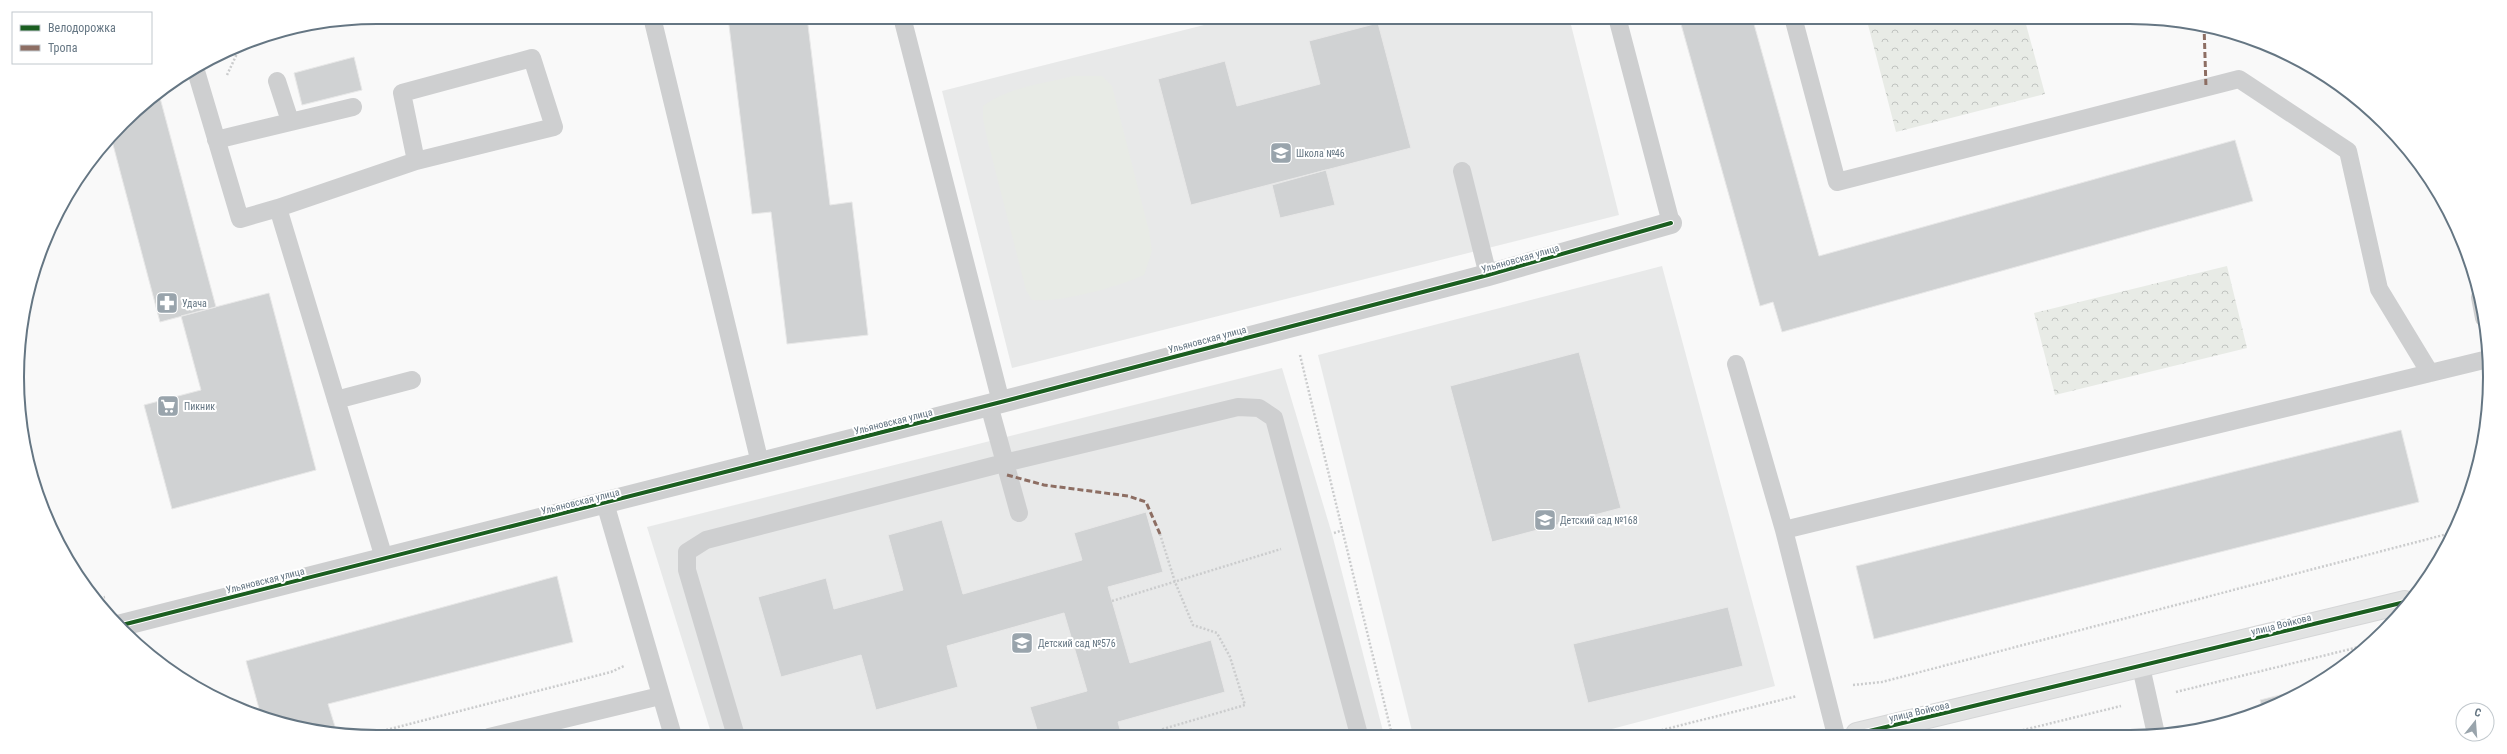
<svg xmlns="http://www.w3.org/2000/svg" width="2507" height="754" viewBox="0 0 2507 754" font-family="'Roboto Condensed',sans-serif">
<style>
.built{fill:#e8e9e9}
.park{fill:url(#park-crowns)}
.garden{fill:#e8ebe6}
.building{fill:#d0d2d3;stroke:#e8e8e8}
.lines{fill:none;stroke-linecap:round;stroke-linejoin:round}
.secondary-casing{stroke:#d5d6d7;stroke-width:24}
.path{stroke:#cbcccd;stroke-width:2.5;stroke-dasharray:2 2;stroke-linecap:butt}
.lane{stroke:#cecfd0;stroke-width:18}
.street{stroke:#cecfd0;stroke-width:22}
.secondary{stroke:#e1e2e2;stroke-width:22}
.quiet{stroke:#8d6e63;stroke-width:3;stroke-dasharray:6 3;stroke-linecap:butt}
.cycleway-casing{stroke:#fff;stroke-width:6}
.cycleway{stroke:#1b5e20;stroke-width:4}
.labels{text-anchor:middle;stroke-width:4;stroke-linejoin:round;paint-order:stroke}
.poi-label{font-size:10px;fill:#657683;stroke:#fff;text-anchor:start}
.street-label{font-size:10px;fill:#657683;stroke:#fff}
.rim{fill:none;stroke:#657683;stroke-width:2}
</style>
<defs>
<pattern id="park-crowns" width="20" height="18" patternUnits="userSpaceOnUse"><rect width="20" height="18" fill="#e8ebe6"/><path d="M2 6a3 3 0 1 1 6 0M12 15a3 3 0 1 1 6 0" fill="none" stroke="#c0c3c0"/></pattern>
</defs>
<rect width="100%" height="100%" fill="#f9f9f9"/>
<path class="built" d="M1236,17H1569L1619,215L1012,368L942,91Z
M1662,266L1775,686L1589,735H1413L1318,355Z
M1282,368L1332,534L1384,735L712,736L647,527Z"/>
<path class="park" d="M1866,17H2024L2045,94L1896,132Z
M2227,266L2247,348L2055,395L2034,313Z"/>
<path class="garden" d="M1073,76H1102L1112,86L1149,231L1152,251L1144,275C1118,287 1060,303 1032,300L1026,290L988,142L983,119V106C1008,87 1043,84 1073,76Z"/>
<path class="building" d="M728,17H807L830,205L852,202L868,335L787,344L771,212L752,214Z
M1679,17H1752L1819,256L2235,140L2253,201L1782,332L1773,302L1760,306Z
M1378,23L1411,148L1191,205L1158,79L1225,61L1237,106L1320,84L1309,41Z
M354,57L362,90L302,105L294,73Z
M159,94L216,307L160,322L111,137L139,106Z
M1326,170L1335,205L1280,218L1272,185Z
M269,293L316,470L172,509L144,405L201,390L181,316Z
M1579,352L1621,508L1492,542L1450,386Z
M2401,430L2419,502L1874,639L1856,566Z
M1146,512L1163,572L1108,587L1130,663L1211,640L1225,692L1118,722L1122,736H1039L1030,707L1087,691L1064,613L947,646L958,687L876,710L861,655L781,677L758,597L826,578L834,609L903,590L888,535L942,520L963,594L1082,560L1074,533Z
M557,576L573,642L328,704L337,733L307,730L261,716L246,661Z
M1728,607L1743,666L1588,703L1573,644Z
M2300,690L2268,710L2263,711L2260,700Z"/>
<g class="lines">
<g class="secondary-casing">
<path id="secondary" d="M1857,734L2405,602"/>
</g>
<path class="path" d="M227,75L242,43
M1300,355L1392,735
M1334,533L1343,530
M1160,534L1175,582L1193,625L1217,633L1230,657L1245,705L1163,729L1165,736
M96,599L105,597
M1112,601L1281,549
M1853,685L1882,682L2451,533
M2176,692L2371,644
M2007,734L2121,706
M1642,735L1797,696
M363,736L611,672L624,666"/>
<path class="lane" d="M652,17L760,463
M902,17L1001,402
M1617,17L1671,223
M1793,17L1837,182L2239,79L2348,151L2379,289L2430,373
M196,71L240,219L278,208L384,558
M277,81L290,121
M216,140L353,107
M1462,171L1488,275
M278,208L416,161L554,127L532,58L402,93L416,161
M2480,297L2484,318
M1736,364L1784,530L1836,735
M336,400L412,380
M989,405L1019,513
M605,503L673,736
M1784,530L2488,359
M2141,667L2156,734
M736,736L687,570V552L706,540L1004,463L1238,407L1259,408L1274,418L1358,731L1357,735
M489,737L660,696"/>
<path class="street" d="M118,626L1001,402L1488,275L1671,223"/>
<use href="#secondary" class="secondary"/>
<path class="quiet" d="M2204,25L2206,88
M1007,475L1044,485L1128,496L1146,502L1160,534"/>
<g class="cycleway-casing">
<path id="cycleway" d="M118,626L1001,402L1488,275L1671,223
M1857,734L2405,602"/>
</g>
<use href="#cycleway" class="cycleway"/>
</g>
<defs>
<g id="school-square" transform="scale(1.15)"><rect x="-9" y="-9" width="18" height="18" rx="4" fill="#99a4ac" stroke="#fff"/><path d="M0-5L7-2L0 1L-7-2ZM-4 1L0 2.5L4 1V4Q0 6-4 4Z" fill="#fff"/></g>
<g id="pharmacy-square" transform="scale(1.15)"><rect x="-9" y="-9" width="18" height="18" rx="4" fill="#99a4ac" stroke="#fff"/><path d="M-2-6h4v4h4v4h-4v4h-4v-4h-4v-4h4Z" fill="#fff"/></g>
<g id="supermarket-square" transform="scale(1.15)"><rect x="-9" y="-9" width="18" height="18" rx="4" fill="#99a4ac" stroke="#fff"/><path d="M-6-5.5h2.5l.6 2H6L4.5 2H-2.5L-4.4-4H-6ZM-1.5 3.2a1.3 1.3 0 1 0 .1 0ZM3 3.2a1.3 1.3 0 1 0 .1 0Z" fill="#fff"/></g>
</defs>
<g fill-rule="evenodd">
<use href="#school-square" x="1281" y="153"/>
<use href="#pharmacy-square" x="167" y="303"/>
<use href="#supermarket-square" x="168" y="406"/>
<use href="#school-square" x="1545" y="520"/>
<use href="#school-square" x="1022" y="643"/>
</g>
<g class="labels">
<g class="poi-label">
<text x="1296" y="157">Школа №46</text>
<text x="182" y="307">Удача</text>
<text x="184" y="410">Пикник</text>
<text x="1560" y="524">Детский сад №168</text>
<text x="1038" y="647">Детский сад №576</text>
</g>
<g class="street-label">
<text transform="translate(1520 258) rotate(-16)" y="4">Ульяновская улица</text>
<text transform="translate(1207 339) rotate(-15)" y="4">Ульяновская улица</text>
<text transform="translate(893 421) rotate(-14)" y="4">Ульяновская улица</text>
<text transform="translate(580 501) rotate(-14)" y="4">Ульяновская улица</text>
<text transform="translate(265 580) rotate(-14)" y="4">Ульяновская улица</text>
<text transform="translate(2281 624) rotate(-14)" y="4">улица Войкова</text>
<text transform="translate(1919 711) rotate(-13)" y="4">улица Войкова</text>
</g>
</g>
<path d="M0 0H2507V754H0ZM377 24H2130A353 353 0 0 1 2483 377V377A353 353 0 0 1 2130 730H377A353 353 0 0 1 24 377V377A353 353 0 0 1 377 24Z" fill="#fff" fill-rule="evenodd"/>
<path class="rim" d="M377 24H2130A353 353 0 0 1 2483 377V377A353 353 0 0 1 2130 730H377A353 353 0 0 1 24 377V377A353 353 0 0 1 377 24Z"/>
<rect x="12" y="12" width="140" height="52" fill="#ffffff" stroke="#c1c8cd"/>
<rect x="20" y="25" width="20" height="6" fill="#1b5e20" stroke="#c1c8cd"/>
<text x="48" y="32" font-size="12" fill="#657683">Велодорожка</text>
<rect x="20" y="45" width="20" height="6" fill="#8d6e63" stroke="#c1c8cd"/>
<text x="48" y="52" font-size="12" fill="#657683">Тропа</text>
<g transform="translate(2475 722) rotate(17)"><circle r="19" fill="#ffffff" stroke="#c1c8cd"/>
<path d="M0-3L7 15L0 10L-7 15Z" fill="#99a4ac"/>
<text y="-6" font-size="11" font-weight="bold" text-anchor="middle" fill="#657683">С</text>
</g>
</svg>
